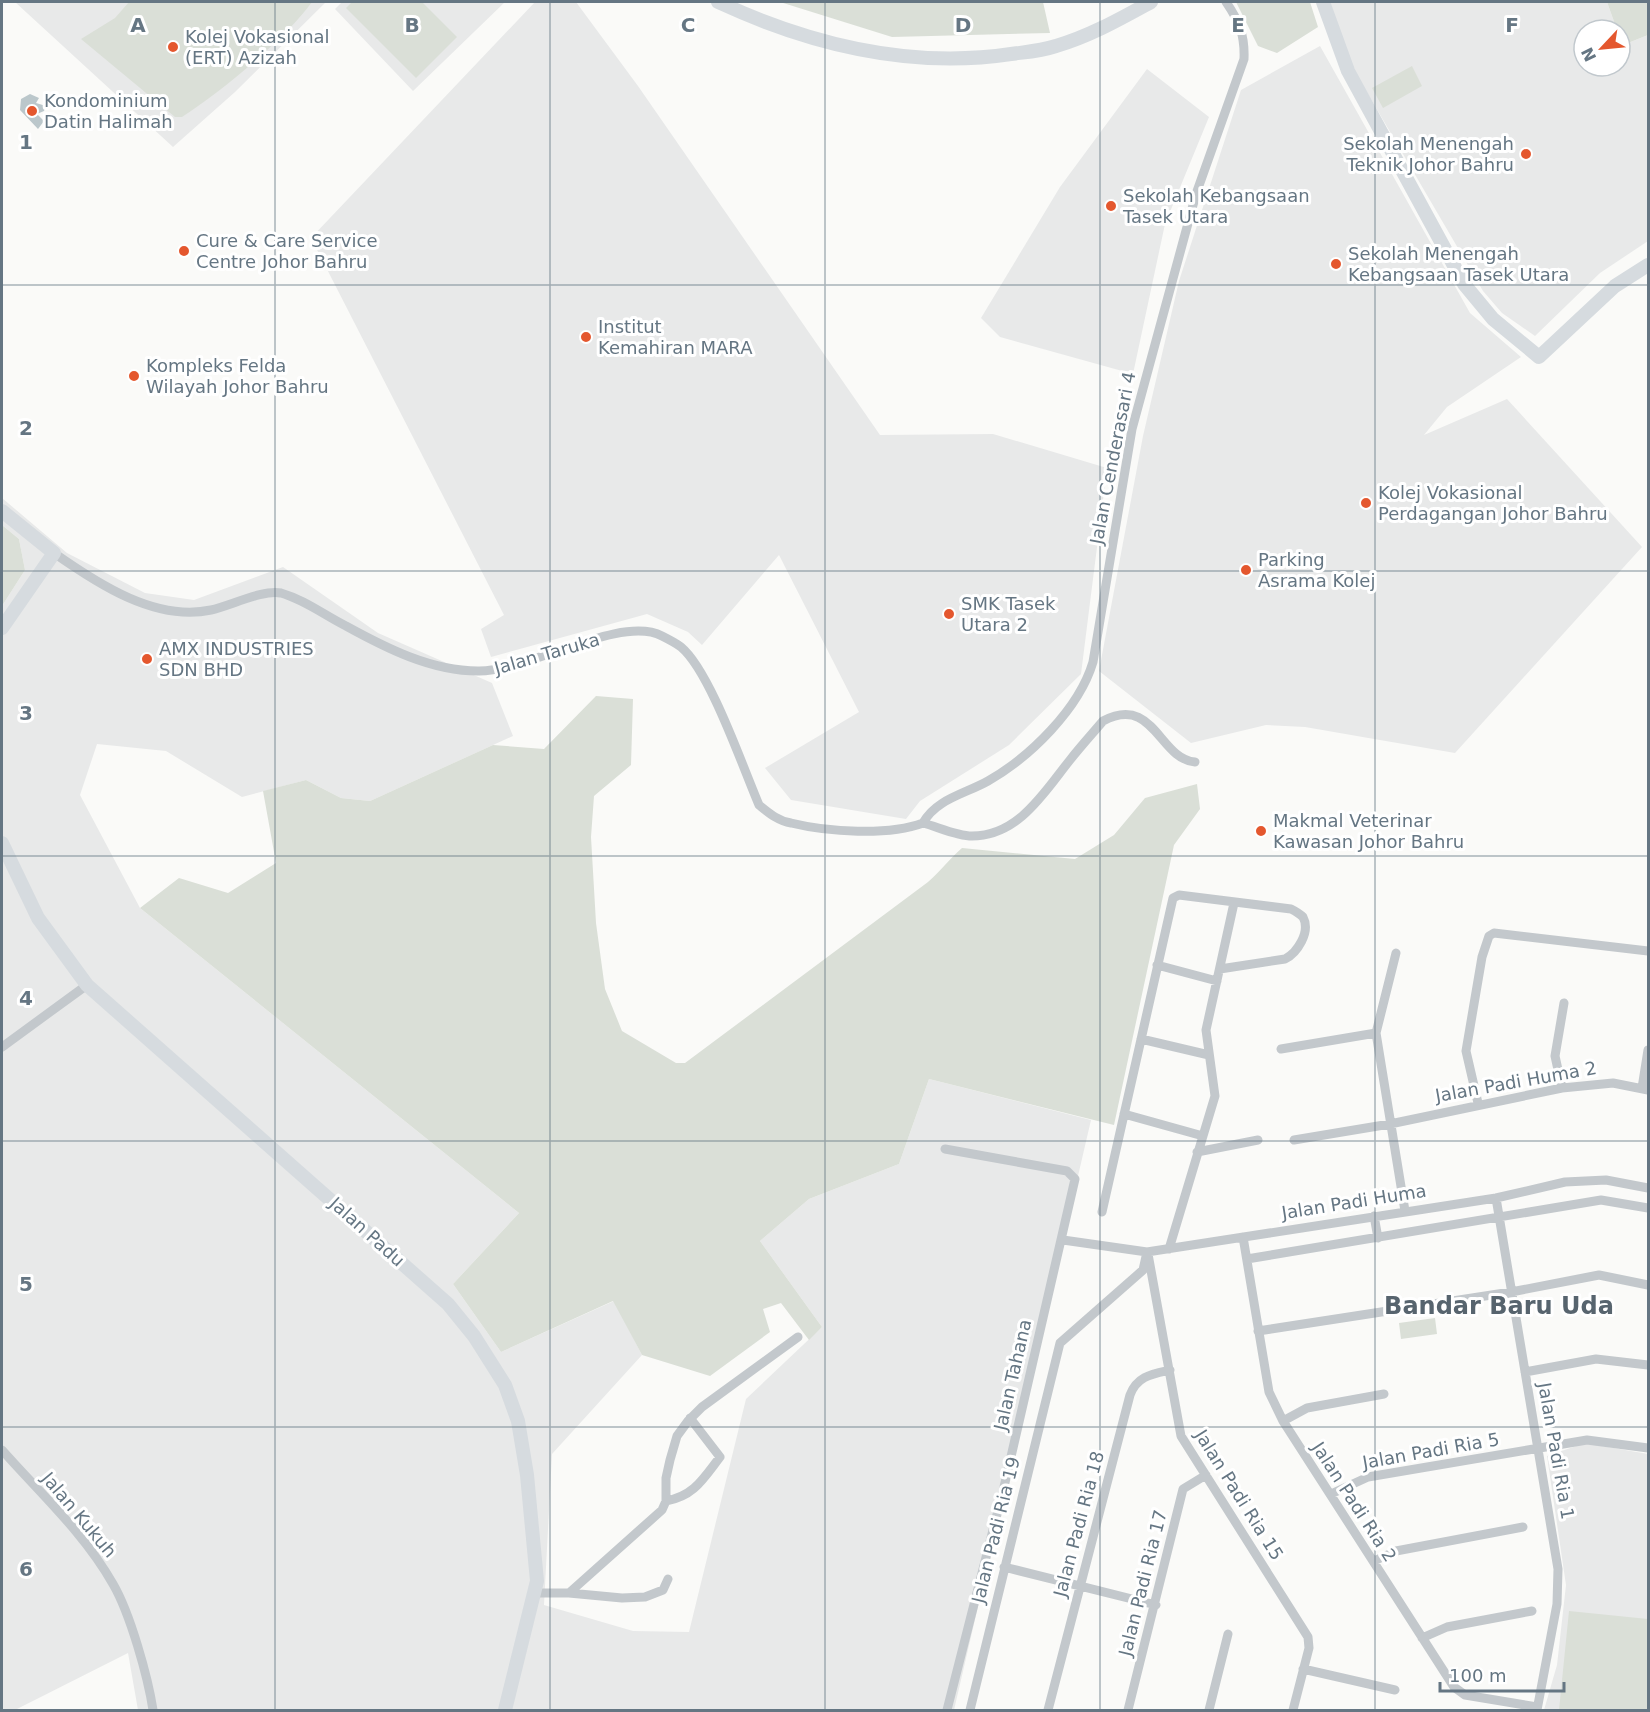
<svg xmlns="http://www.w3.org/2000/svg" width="1650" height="1712" viewBox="0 0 1650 1712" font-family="'DejaVu Sans',sans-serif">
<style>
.built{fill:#e8e9e9}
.green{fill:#dadfd7}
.water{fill:#bbc7cb}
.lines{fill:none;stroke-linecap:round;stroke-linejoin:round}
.street{stroke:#c3c8cc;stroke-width:9}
.secondary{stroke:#d6dbdf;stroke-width:14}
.grid{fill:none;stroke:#657683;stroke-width:1.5;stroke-opacity:0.55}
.poi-dot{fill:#e4572e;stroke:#fff;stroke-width:2}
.labels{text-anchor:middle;stroke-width:6;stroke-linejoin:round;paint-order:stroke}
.poi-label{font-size:18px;fill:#657683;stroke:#fff;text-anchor:start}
.street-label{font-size:18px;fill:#657683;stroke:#fff}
.district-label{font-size:24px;font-weight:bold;fill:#57646e;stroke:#fff}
.grid-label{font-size:20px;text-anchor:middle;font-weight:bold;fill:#657683;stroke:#fff;stroke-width:6;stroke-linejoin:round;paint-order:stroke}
</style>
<rect width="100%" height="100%" fill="#fafaf8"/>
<path class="built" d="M15,2H326L235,92L173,147Z
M342,2H505L413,91L335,9Z
M535,2H576L638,86L880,435L993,434L1107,468L1081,674L1009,745L920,801L906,819L791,800L765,768L859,712L779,555L702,645L688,632L647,614L491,657L481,629L504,615L311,238Z
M1330,2H1607L1617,30H1584V66H1620V37L1623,45L1648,35V241L1600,273L1535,336L1502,313L1483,291L1351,65Z
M1320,46L1470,313L1521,357L1447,407L1424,435L1507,399L1642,547L1455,753L1305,727L1266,725L1191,743L1099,671L1143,436L1179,281L1241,90Z
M1147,69L1209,117L1165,224L1133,374L1000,337L981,318L1060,187Z
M2,498L67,553L145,593L194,600L283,567L378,633L492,683L513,736L370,801L341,798L306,780L242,797L166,751L97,744L80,795L140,908L519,1213L453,1284L501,1352L614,1301L642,1355L552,1454L544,1605L633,1631L689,1632L746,1399L822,1327L760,1241L809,1199L899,1164L929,1079L1091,1120L954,1710H138L128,1653L15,1710H2V606L25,570L19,539L2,525Z
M1585,1443L1648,1454V1710H1544L1557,1665L1566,1585L1547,1456Z"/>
<path class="green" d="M129,2H312C286,38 220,93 182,117H175L81,39L115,18Z
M352,2H422L457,37L416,78L346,8Z
M780,2H1043L1050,33L892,37Z
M1236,2H1310L1318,27L1277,53L1258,46Z
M1607,2H1648V35L1623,45L1620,30H1617Z
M1412,66L1422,86L1383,108L1372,88Z
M2,525L19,539L25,570L2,606Z
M596,696L633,699L631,765L594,796L591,837L596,923L605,989L622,1031L676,1063H685L928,882C941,871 949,859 962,848L1075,859L1114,835L1145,798L1197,784L1200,809L1174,845L1114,1125L929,1079L899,1164L809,1199L760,1241L822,1327L809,1340L781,1303L763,1309L770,1332L710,1376L642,1355L613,1301L501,1352L453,1284L519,1213L140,908L179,878L228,893L276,863L263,791L306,780L341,798L370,801L493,745L544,749Z
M1435,1318L1437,1334L1401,1339L1399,1323Z
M1569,1611L1648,1619V1710H1559Z"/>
<path class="water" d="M30,94L39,98L36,103L46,106L44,111L37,114L44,121L38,129L20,110L21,99Z"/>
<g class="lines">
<path class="street" d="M54,553C98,584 156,622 211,610C230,606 264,589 281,593C305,600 324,615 346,626C386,648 431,671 478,671C527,672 620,614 662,636C668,639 676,643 681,647C710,671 743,768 759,805C769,813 778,821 791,823C828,832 888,836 923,823
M923,823C936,799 965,794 988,781C1030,757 1079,709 1093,662L1132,429L1196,194L1244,59C1245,35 1239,21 1226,2
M923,823C938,827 957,836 972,836C1019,836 1045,791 1070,760C1081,746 1092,734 1103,721C1154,694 1159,759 1195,762
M1396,953L1376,1033L1405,1211
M1157,965L1217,981
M1141,1039L1209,1055
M2,1047L87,985
M1281,1049L1376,1033
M1562,1088L1555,1056L1564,1003
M1642,1088L1648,1050
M1478,1103L1466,1051L1482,957L1489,936L1494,933L1648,951
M1124,1114L1203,1136
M1294,1140L1390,1124L1562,1088L1613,1083L1648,1090
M945,1149L1067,1171L1075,1179L1004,1487L947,1710
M1197,1152L1258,1140
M1496,1198L1558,1569L1557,1604L1537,1710
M1102,1212L1173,898L1179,895L1291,909C1295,911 1300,914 1303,917C1311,932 1297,953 1285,959L1220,969
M1374,1216L1378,1238
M1243,1237L1269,1392L1283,1421L1454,1687L1465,1695L1537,1707
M1063,1240L1147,1252L1496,1198L1565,1182L1606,1180L1648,1188
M1169,1249L1215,1096L1206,1030L1234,903
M1148,1254L1181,1436L1308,1637L1309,1648L1293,1710
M1247,1259L1601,1200L1648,1208
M1258,1331L1511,1292L1599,1275L1648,1285
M1525,1372L1596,1359L1648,1365
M1283,1421L1307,1408L1384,1394
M2,1450C40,1493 85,1534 113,1584C130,1613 148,1677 153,1710
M1331,1494L1368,1477L1587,1440L1648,1448
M666,1501C694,1496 703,1479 720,1457L690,1418
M1374,1561L1396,1551L1523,1527
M1004,1567L1156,1605
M535,1593H569L622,1598L645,1597L663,1590L668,1579
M569,1593L662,1510L666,1501V1478L670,1460L677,1436L688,1421L702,1407L798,1337
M1422,1638L1447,1627L1532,1611
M1303,1669L1395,1690
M970,1710L1060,1343L1143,1270L1147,1252
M1048,1710L1130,1395C1137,1376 1152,1374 1170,1370
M1128,1710L1183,1489L1206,1475
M1209,1710L1228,1634"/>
<path class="secondary" d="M718,2C809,44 910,69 1011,54C1026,52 1041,51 1056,46C1090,36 1120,19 1151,2
M1323,2L1348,71L1464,284L1493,319L1539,357L1615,286L1648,265
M2,511L54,553L2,628
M2,843L38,918L87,985L448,1304L474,1336L505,1385L518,1421L527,1475L537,1581L505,1710"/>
</g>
<path class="grid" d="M275,2V1710M550,2V1710M825,2V1710M1100,2V1710M1375,2V1710M2,285H1648M2,571H1648M2,856H1648M2,1141H1648M2,1427H1648"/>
<g class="poi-dot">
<circle cx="173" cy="47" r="6"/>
<circle cx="32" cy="111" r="6"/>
<circle cx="1526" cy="154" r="6"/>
<circle cx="1111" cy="206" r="6"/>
<circle cx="184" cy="251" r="6"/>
<circle cx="1336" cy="264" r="6"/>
<circle cx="586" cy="337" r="6"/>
<circle cx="134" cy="376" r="6"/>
<circle cx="1366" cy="503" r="6"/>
<circle cx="1246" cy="570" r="6"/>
<circle cx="949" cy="614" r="6"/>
<circle cx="147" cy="659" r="6"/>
<circle cx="1261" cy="831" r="6"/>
</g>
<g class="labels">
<g class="poi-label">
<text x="185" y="43">Kolej Vokasional<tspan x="185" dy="21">(ERT) Azizah</tspan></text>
<text x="44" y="107">Kondominium<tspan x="44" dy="21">Datin Halimah</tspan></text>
<text x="1514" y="150" text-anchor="end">Sekolah Menengah<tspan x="1514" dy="21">Teknik Johor Bahru</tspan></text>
<text x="1123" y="202">Sekolah Kebangsaan<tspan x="1123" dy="21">Tasek Utara</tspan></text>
<text x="196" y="247">Cure &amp; Care Service<tspan x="196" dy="21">Centre Johor Bahru</tspan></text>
<text x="1348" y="260">Sekolah Menengah<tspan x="1348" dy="21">Kebangsaan Tasek Utara</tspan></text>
<text x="598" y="333">Institut<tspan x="598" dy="21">Kemahiran MARA</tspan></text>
<text x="146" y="372">Kompleks Felda<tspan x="146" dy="21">Wilayah Johor Bahru</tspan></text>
<text x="1378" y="499">Kolej Vokasional<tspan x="1378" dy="21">Perdagangan Johor Bahru</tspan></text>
<text x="1258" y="566">Parking<tspan x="1258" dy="21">Asrama Kolej</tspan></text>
<text x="961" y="610">SMK Tasek<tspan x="961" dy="21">Utara 2</tspan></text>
<text x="159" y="655">AMX INDUSTRIES<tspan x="159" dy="21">SDN BHD</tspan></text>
<text x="1273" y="827">Makmal Veterinar<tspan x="1273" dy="21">Kawasan Johor Bahru</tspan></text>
</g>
<g class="street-label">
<text transform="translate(1113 458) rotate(-79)" y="6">Jalan Cenderasari 4</text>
<text transform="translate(547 654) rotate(-16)" y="6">Jalan Taruka</text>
<text transform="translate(1516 1082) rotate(-10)" y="6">Jalan Padi Huma 2</text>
<text transform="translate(1354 1202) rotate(-9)" y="6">Jalan Padi Huma</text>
<text transform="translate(367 1232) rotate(42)" y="6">Jalan Padu</text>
<text transform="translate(1013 1375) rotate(-77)" y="6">Jalan Tahana</text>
<text transform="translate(1431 1451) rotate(-10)" y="6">Jalan Padi Ria 5</text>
<text transform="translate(1556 1451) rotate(80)" y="6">Jalan Padi Ria 1</text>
<text transform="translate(1239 1495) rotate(58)" y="6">Jalan Padi Ria 15</text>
<text transform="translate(1354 1502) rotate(57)" y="6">Jalan Padi Ria 2</text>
<text transform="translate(79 1515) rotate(50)" y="6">Jalan Kukuh</text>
<text transform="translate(1079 1524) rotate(-75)" y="6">Jalan Padi Ria 18</text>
<text transform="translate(996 1530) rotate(-76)" y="6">Jalan Padi Ria 19</text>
<text transform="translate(1143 1583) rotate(-76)" y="6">Jalan Padi Ria 17</text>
</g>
<g class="district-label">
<text x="1499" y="1314">Bandar Baru Uda</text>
</g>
</g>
<g class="grid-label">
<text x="138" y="32">A</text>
<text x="412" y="32">B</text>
<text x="688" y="32">C</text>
<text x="963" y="32">D</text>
<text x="1238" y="32">E</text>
<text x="1512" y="32">F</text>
<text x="26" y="149">1</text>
<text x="26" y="435">2</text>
<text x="26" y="720">3</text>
<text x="26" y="1005">4</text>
<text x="26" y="1291">5</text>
<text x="26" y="1576">6</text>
</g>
<rect width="1650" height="1712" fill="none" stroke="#657683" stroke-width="6"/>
<g transform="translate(1602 48) rotate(244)"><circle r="28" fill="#ffffff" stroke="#c1c8cd" stroke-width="1.5"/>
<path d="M0-4.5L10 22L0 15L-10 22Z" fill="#e4572e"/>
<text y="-9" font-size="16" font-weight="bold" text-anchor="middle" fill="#657683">N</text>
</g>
<path d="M1440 1682v9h124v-9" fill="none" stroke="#657683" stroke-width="3"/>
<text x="1449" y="1682" font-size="18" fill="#657683" stroke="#ffffff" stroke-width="4.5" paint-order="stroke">100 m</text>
</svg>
